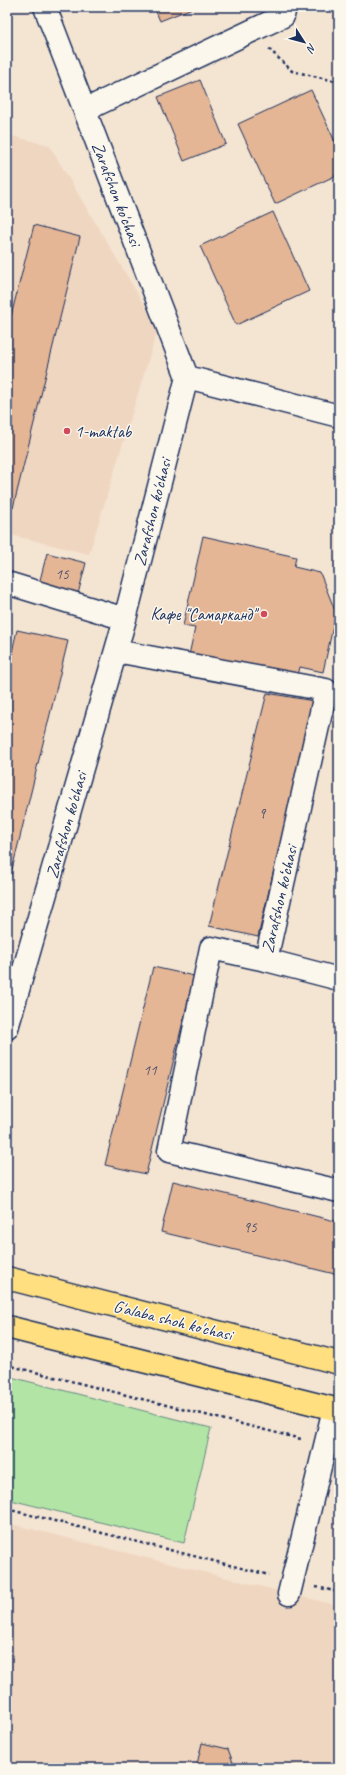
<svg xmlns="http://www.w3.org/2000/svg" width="346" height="1775" viewBox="0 0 346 1775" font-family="Caveat,sans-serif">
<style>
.built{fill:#efd6c0}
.green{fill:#b1e4a5;stroke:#668a82}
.building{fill:#e4b695;stroke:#1b2f5e}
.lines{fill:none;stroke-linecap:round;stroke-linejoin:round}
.minor-casing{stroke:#1b2f5e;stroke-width:25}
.major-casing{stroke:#1b2f5e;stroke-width:25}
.path{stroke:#1b2f5e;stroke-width:2.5;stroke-dasharray:3 3;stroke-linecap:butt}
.minor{stroke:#fbf7ec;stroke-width:22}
.major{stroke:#ffdf80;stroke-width:22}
.poi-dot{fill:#d1495b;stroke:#fbf7ec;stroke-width:1.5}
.labels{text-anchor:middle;stroke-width:3;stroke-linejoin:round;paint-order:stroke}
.number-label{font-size:15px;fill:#4d516c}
.street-label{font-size:17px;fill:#1b2f5e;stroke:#fbf7ec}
.poi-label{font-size:17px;fill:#1b2f5e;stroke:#fbf7ec;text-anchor:start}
</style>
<rect width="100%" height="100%" fill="#f4e4d2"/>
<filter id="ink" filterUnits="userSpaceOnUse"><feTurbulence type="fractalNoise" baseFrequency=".025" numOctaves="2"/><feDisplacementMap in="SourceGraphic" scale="8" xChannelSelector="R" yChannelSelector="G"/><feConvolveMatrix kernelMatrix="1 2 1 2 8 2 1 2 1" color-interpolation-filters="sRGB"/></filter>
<g filter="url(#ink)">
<path class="built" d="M7,135L49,145L158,328L89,554L7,534Z
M7,1523L339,1606V1768H7Z"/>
<path class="green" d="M7,1376L211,1428L184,1543L7,1499Z"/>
<path class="building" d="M154,7H195L160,21Z
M200,80L226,144L184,161L158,97Z
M311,90L339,150V174L275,204L238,124Z
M273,212L309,291L236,325L200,246Z
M34,225L80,237L13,508L7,506V332Z
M203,536L296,557L294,567L320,573L336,613L323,672L300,667L297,679L189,655L195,628L183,626Z
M47,553L86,563L78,594L39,584Z
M17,630L68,641L7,890V674Z
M267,693L314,701L258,937L209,926Z
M153,967L194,976L146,1174L105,1165Z
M173,1181L339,1222V1275L161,1232Z
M202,1743L228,1749L235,1768H196Z
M290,1765L302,1768H286Z"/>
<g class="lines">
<g class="minor-casing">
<path id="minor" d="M85,110L283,16L285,7
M187,377L339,416
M7,583L125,619
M116,651L326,690L266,960L211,948L169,1151L339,1191
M266,960L339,979
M7,1028L125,619L187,377L45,7
M289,1594L334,1409"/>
</g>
<g class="major-casing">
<path id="major" d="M7,1278L339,1363
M7,1327L339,1410"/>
</g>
<path class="path" d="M269,49L292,71L339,82
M7,1365L301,1439
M7,1509L269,1575
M316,1587L339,1592"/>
<use href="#minor" class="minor"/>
<use href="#major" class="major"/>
</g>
</g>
<g class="poi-dot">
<circle cx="67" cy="431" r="4"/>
<circle cx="264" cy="614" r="4"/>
</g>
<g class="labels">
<g class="number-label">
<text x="62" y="579">15</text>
<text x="262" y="818">9</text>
<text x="150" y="1075">11</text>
<text x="250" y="1232">95</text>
</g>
<g class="street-label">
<text transform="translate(117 194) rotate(69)" y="6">Zarafshon ko'chasi</text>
<text transform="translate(152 512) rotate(-76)" y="6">Zarafshon ko'chasi</text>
<text transform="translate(66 825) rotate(-74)" y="6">Zarafshon ko'chasi</text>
<text transform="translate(279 899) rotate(-77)" y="6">Zarafshon ko‘chasi</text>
<text transform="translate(173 1320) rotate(14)" y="6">G'alaba shoh ko'chasi</text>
</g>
<g class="poi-label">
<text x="75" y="437">1-maktab</text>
<text x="256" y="620" text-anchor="end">Кафе "Самарканд"</text>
</g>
</g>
<rect width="346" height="1775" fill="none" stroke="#fbf7ec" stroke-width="24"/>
<rect x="12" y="12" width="322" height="1751" fill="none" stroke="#1b2f5e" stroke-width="1.5" filter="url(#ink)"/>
<g transform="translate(304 42) rotate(126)" stroke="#fbf7ec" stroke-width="3" paint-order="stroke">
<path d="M0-3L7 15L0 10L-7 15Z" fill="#1b2f5e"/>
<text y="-6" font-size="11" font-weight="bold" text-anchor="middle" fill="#1b2f5e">N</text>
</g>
</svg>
